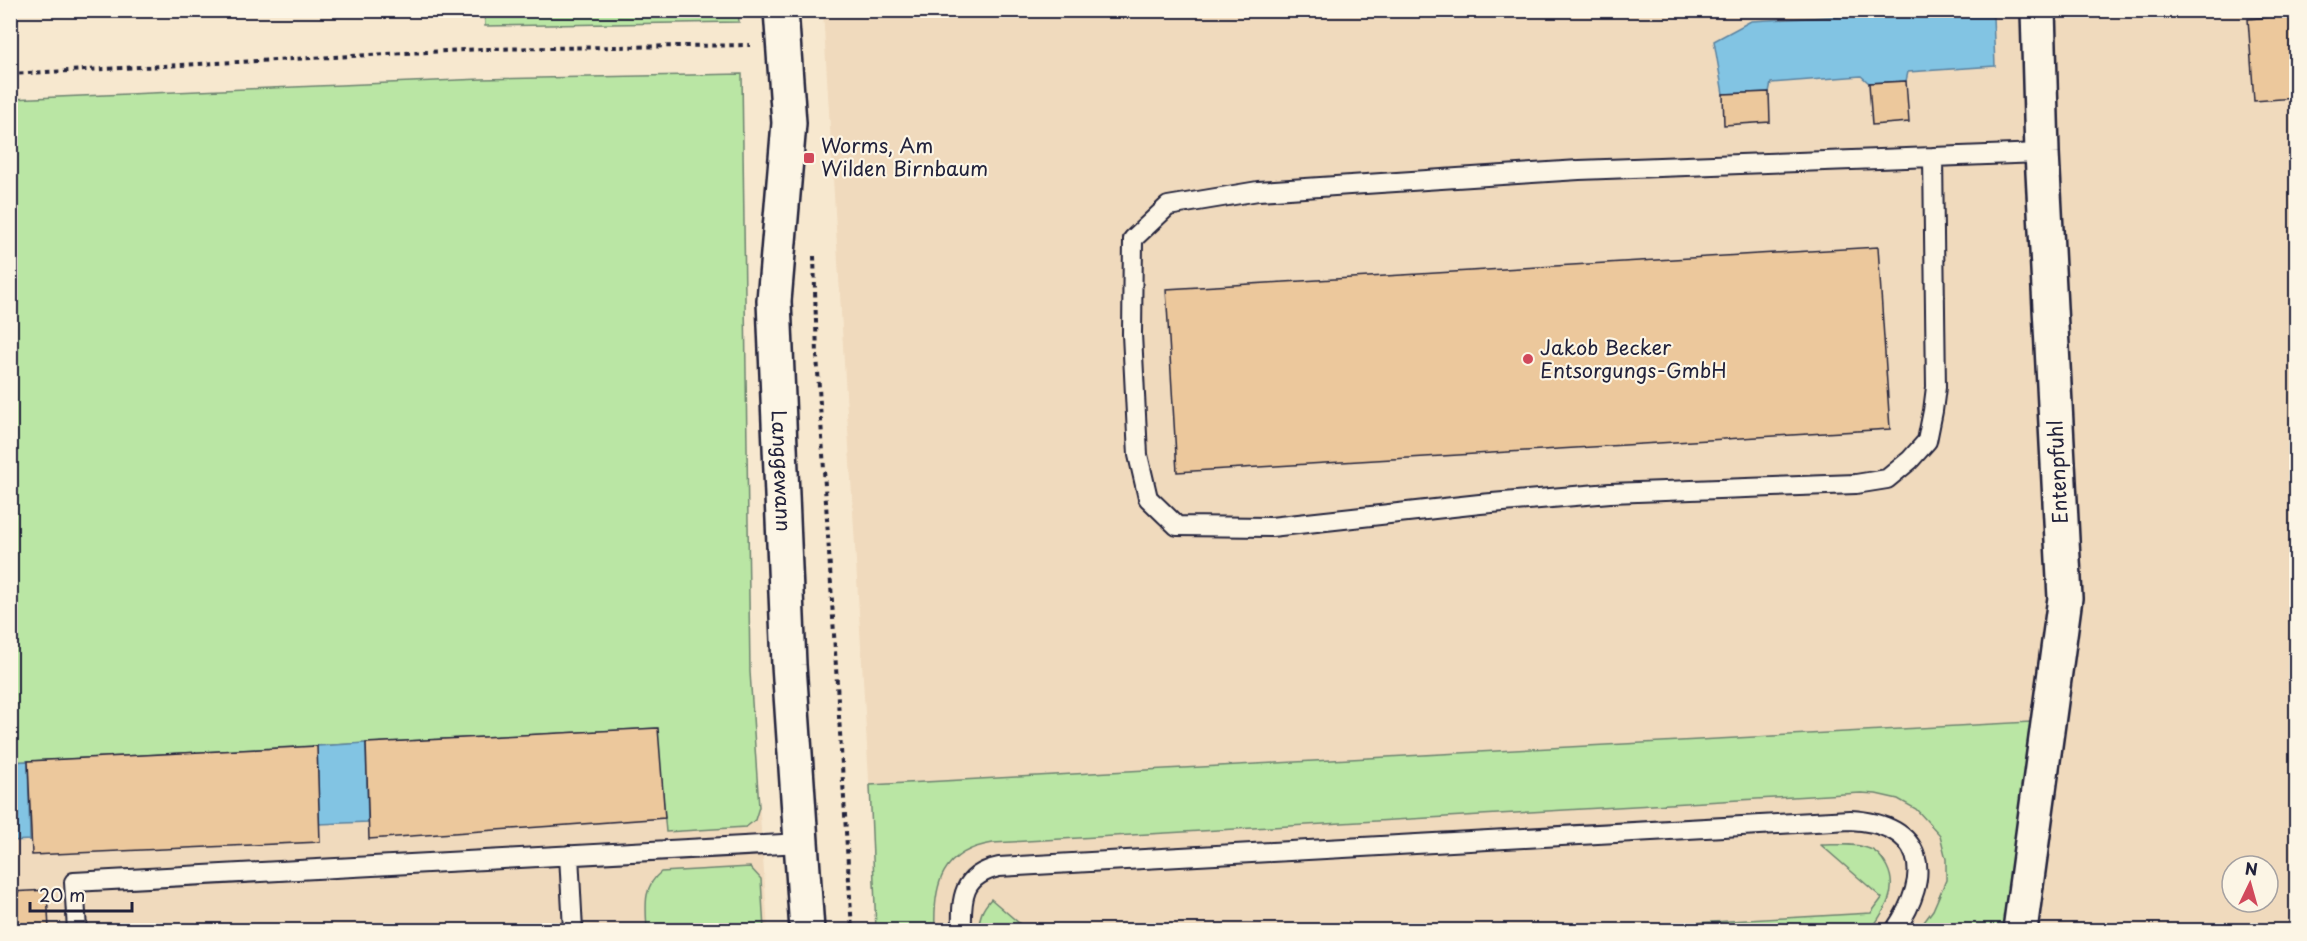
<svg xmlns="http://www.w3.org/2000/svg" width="2307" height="941" viewBox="0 0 2307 941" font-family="'Playpen Sans',sans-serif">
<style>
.built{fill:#f0dabd;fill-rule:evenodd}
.green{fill:#bae6a4;stroke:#6e8470;stroke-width:1.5}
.water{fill:#82c4e3;stroke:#5c83a0;stroke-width:1.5}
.building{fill:#ecc89c;stroke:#22223b;stroke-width:1.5}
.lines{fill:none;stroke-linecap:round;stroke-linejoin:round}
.service-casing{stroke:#22223b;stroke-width:22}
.minor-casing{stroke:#22223b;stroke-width:38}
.path{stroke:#22223b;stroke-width:4;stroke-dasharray:4.5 4.5;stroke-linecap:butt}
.service{stroke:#fcf5e5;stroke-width:18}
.minor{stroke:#fcf5e5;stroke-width:33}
.poi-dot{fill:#d1495b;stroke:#fcf5e5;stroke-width:2}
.labels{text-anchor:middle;stroke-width:4.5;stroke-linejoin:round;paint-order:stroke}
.poi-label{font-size:20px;fill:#22223b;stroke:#fcf5e5;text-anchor:start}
.street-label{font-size:20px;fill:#22223b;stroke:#fcf5e5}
</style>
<rect width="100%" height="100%" fill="#f7e8cf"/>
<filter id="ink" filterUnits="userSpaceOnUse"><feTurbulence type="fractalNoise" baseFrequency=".0167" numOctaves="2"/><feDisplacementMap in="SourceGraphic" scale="12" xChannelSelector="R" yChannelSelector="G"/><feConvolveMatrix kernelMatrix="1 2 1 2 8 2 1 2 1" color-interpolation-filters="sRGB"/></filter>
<g filter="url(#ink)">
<path class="built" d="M823,11H2296V930H878ZM2232,866H2268V902H2232Z
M750,672L768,930H11V715Z"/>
<path class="green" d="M738,10L739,22L485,26L484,11Z
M742,74L750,672L759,807L755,820L746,827L666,832L657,728L11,762V99L482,79Z
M2030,722L2010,900L2003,930H1918L1933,910L1946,880V859L1940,835L1916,809L1898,799L1876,794L1861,793L993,843C942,851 933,883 935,930H876L870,785Z
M1821,845C1836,845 1853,843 1867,848C1876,850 1883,859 1887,867C1899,891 1884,911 1871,930H1572L1871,913L1882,898Z
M750,867L761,879L764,930H647C646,908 642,887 661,872Z
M991,899L1027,930H979C979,917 982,909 991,899Z"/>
<path class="water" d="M1941,11H1980L1993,17L1995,66L1908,72L1906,81L1869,83L1861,76L1771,83L1769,92L1723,94L1714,41L1751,21Z
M366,743L368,822L319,824L317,746Z
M28,761L30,840L11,841V762Z"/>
<path class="building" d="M2296,15V98L2254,101L2248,19Z
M1906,81L1909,122L1872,125L1869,83Z
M1769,92L1770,122L1724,125L1723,94Z
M1878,247L1890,429L1177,472L1166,289Z
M658,728L665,818L369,839L366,743Z
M317,746L320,842L32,855L28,761Z
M47,890L49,930H10V892Z"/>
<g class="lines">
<g class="service-casing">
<path id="service" d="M1933,157L1936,387L1933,411L1927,441L1910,460L1887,479L1856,484L1610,493L1480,504L1271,527L1177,526L1148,498L1138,455L1132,334L1133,239L1168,206L1258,191L1579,170L2042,153
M569,855L573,930
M77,930L74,882L801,843
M962,930C961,898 962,875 999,867L1850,820C1926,824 1933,875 1895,930"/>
</g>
<g class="minor-casing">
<g id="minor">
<path id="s1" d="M781,10L789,123L774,301L789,665L807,930"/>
<path d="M2020,930L2065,598L2042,153L2038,10"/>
</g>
</g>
<path class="path" d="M10,74L483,49L750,45
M814,256L817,355L852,930"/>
<use href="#service" class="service"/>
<use href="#minor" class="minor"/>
</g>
</g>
<g class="poi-dot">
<rect x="803" y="152" width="12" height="12" rx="3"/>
<circle cx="1528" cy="359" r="6"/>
</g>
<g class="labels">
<g class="poi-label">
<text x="821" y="153">Worms, Am<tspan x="821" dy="23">Wilden Birnbaum</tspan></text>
<text x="1540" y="355">Jakob Becker<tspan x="1540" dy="23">Entsorgungs-GmbH</tspan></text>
</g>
<g class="street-label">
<text dy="7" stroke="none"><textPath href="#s1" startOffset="462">Langgewann</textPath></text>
<text transform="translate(2058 472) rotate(-93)" y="7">Entenpfuhl</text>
</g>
</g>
<rect width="2307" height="941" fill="none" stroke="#fcf5e5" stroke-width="36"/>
<rect x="18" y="18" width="2271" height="905" fill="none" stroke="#22223b" stroke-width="2" filter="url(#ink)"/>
<g transform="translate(2250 884) rotate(5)"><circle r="28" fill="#fcf5e5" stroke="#a5a1a1" stroke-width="1.5"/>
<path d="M0-4.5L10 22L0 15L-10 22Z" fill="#d1495b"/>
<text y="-9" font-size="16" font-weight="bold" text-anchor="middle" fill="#22223b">N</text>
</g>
<path d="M30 902v9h102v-9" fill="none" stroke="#22223b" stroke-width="3"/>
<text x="39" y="902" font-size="18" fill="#22223b" stroke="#fcf5e5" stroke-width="4.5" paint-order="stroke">20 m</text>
</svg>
